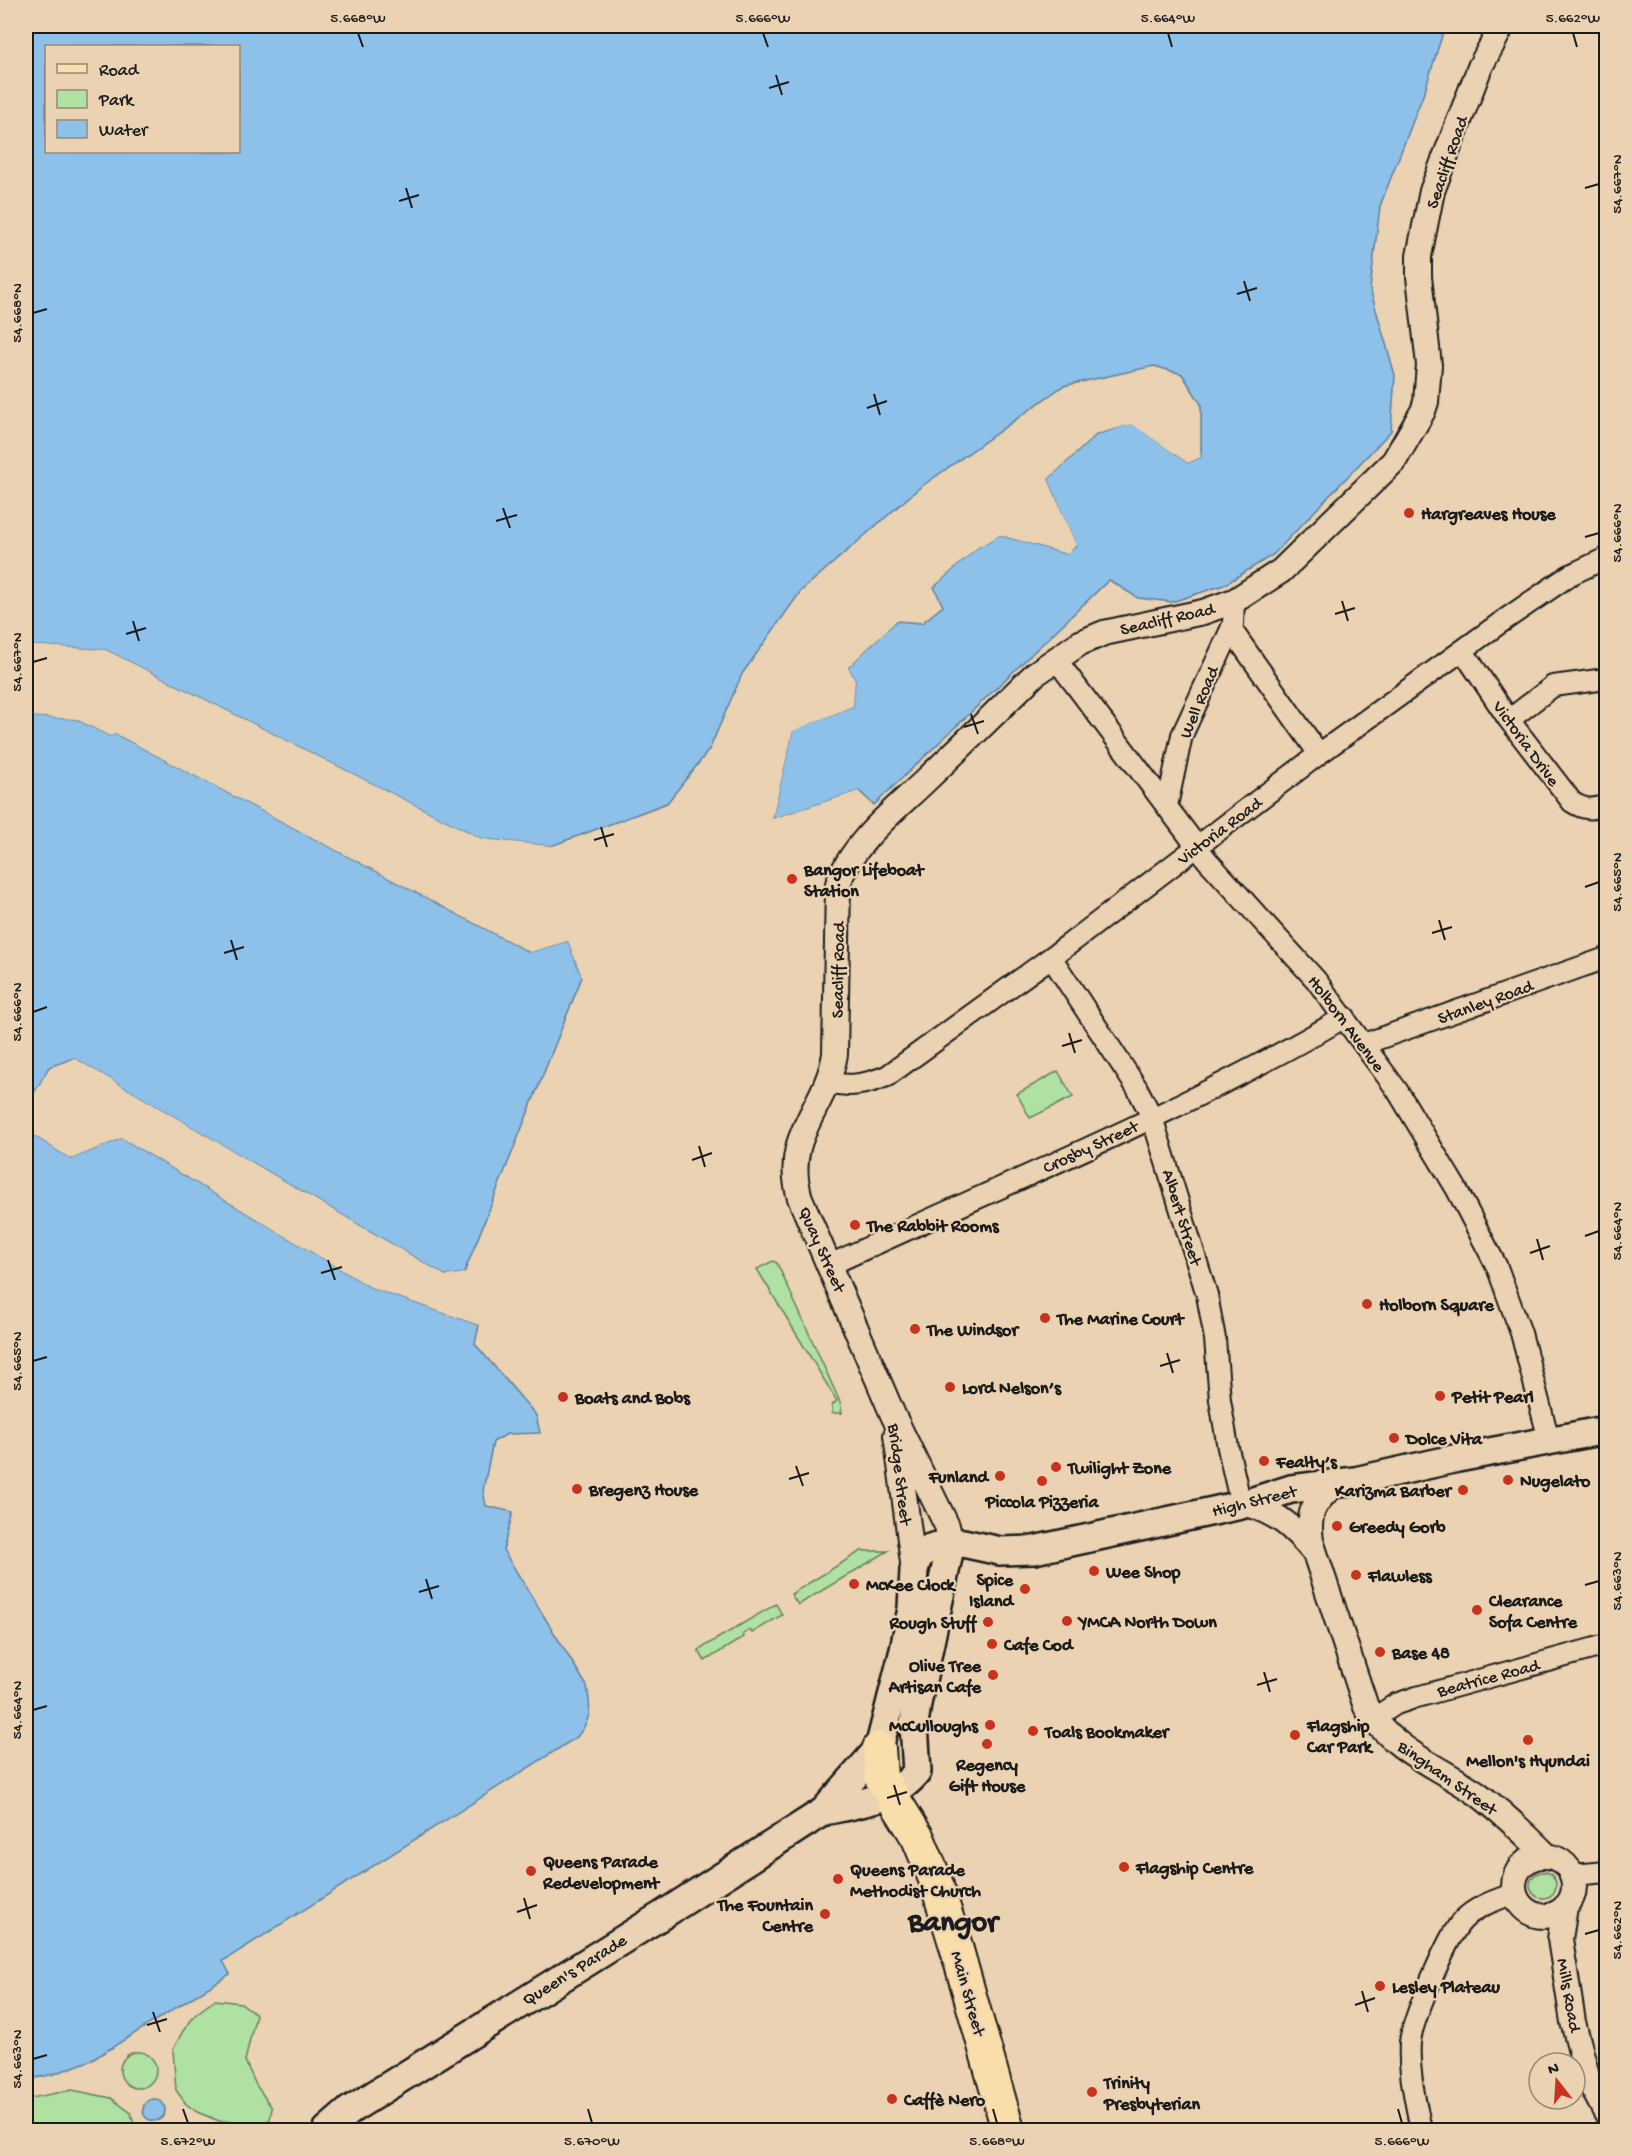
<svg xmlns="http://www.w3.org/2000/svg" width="1632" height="2156" viewBox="0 0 1632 2156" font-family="'Gochi Hand',sans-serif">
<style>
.green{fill:#aee1a2;stroke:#657e5f;stroke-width:1.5}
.water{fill:#8dc1ea;stroke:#607f98;stroke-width:1.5;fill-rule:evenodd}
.pier{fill:#ead2b2}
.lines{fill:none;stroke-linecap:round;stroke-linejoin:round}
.minor-casing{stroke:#1c1c1c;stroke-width:24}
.tertiary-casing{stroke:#1c1c1c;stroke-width:28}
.secondary-casing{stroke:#1c1c1c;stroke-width:32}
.primary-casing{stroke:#1c1c1c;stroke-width:36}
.minor{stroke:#ead2b2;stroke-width:20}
.tertiary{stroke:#ead2b2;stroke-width:24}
.secondary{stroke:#ead2b2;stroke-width:27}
.primary{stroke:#f9ddab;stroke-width:32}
.ticks{fill:none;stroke:#1c1c1c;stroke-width:2}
.poi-dot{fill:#c8321e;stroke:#ead2b2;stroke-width:2}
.labels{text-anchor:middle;stroke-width:4.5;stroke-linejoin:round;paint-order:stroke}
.street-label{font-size:18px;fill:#1c1c1c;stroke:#ead2b2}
.poi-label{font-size:18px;font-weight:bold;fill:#1c1c1c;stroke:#ead2b2;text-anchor:start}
.town-label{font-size:30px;font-weight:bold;fill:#1c1c1c;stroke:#ead2b2}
.neatline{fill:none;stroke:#1c1c1c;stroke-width:2}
.ticks-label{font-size:15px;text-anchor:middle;fill:#1c1c1c}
</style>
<rect width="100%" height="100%" fill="#ead2b2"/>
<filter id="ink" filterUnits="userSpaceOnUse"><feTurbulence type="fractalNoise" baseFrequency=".0167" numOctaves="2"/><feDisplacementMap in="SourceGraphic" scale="12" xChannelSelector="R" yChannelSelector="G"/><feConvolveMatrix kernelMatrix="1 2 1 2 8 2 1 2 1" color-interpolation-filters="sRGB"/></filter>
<g filter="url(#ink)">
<path class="green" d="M1058,1071L1073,1097L1030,1118L1017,1094Z
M773,1261L777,1263L840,1402L842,1413H832V1405L837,1401L757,1269Z
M861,1551H888L798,1605L791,1594Z
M776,1604L782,1615L752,1633L750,1630L743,1634L744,1637L705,1661L698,1650Z
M1530 1885a13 13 0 1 1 26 0a13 13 0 1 1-26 0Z
M215,2000L241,2003L256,2014L245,2061L256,2085L272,2108L270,2120L260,2123L219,2121L197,2112L186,2104L176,2090L173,2050L183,2031L196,2014Z
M120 2070a18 18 0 1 1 36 0a18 18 0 1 1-36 0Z
M72,2090L111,2098L131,2113L135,2129L128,2130H26V2099Z"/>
<path class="water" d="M26,26H1445L1425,90L1380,206L1370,289L1395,375L1391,431L1274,554L1224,585L1172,602L1138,598L1109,580L874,805L859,791L772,819L793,730L853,706L855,680L848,667L896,621L922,623L943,606L934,587L978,547L1000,535L1066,554L1076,546L1048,479L1096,435L1132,423L1188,463L1201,457V404L1182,374L1154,366L1063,386L918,489L801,591L742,674L709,750L667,803L551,846L482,839L106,650L26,645ZM46,46H238V152H46Z
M26,716L76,719L110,736L116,734L529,952L568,941L582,977L464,1273L446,1276L74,1058L49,1067L28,1105L26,1130L71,1159L122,1138L372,1288L479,1325L475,1344L536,1415L540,1433L507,1434L493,1442L483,1490L486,1506L513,1512L503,1550L587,1686C591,1709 592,1718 577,1737L223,1961L230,1974L92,2060L54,2074L26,2080Z
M143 2110a11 11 0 1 1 22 0a11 11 0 1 1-22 0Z"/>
<path class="pier" d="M1133,421L1188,459L1198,455V444L1201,457L1188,463L1132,424L1096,434L1048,479L1076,545L1067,554L1000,535L978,547L931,589L932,585L976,545L999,532L1066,550L1073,545L1045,478L1095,432Z
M899,618L848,667L855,680L853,706L793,731L772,819L859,791L858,795L771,822L769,819L790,729L850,704L852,681L845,665L894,619Z
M26,645L106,650L482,839L551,846L563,845L551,849L481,842L105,653L26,648Z
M26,713L77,716L110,733L117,732L530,949L569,938L585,976L582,977L568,941L530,952L116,734L110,736L76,719L26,716Z
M74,1058L446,1276L464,1273L465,1275L445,1279L73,1061L52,1070L31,1106L29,1128L72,1156L123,1135L373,1286L478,1321L479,1325L372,1288L122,1138L71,1159L26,1130L28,1105L47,1072Z"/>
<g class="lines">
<g class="minor-casing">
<path id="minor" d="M1231,629L1319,754
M1463,651L1509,720L1572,802C1584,810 1593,810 1606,805
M1055,658L1207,860L1316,980L1397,1090L1456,1188L1497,1267L1521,1333L1549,1440
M1509,720L1553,686L1606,679
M1167,806L1182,735L1233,625L1234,601
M1051,957L1137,1088L1152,1117L1207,1295L1215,1339L1220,1400L1228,1448L1241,1505
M1364,1044L1606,958
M828,1082C849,1088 867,1084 887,1076L1068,945L1319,754L1500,623L1570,575L1606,558
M830,1265C1002,1185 1181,1113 1345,1017
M1373,1719L1396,1704L1417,1697L1606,1645
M1573,1875L1606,1872
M1421,2130C1416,2103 1408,2072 1410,2043C1411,2022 1448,1936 1462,1921C1476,1906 1496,1900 1515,1893"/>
</g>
<g class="tertiary-casing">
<path id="tertiary" d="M896,1435L914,1570
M1335,1484C1314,1502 1307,1512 1311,1541L1366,1707C1391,1750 1439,1767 1478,1794C1502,1812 1526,1835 1547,1856
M1246,1504C1278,1513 1293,1527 1314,1552
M951,1543L947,1526L893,1415L800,1198C781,1136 826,1110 835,1054L838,884C851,844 896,809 926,780C963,745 999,709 1035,674L1080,643L1104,633L1203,612L1234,601L1281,571L1394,461L1423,411L1426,402L1429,365L1419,277V256L1432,191L1480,67L1502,26
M1514 1886a30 30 0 1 1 60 0a30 30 0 1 1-60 0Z
M1565,1907L1560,1939L1573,2022L1588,2079L1606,2113"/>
</g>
<g class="secondary-casing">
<path id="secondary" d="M824,1811C857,1804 895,1800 917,1772L914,1724L917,1704L951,1543
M327,2130L350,2110L664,1914L824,1811L879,1748L904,1650L912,1608L914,1570L918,1557L930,1548L951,1543H963L1000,1551L1034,1550L1241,1505L1291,1489L1355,1481L1458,1458L1606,1430"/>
</g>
<g class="primary-casing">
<path id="primary" d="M879,1748L881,1778L918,1838L935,1879L955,1943L1008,2130"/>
</g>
<use href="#minor" class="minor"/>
<use href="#tertiary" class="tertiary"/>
<use href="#secondary" class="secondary"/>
<use href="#primary" class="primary"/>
</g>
</g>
<path class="ticks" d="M358,33L363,47M763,33L768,47M1168,33L1172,47M1573,33L1577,47M776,75L782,95M769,88L789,82M406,188L412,208M1585,188L1599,184M399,201L419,195M1244,281L1250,301M1237,294L1257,288M33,313L47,309M874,394L880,415M867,408L887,401M503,508L510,528M496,521L517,515M1585,537L1599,533M1342,601L1348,621M1335,614L1355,608M133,621L139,641M126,634L146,628M33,662L47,658M971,714L978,734M964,727L984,721M601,827L607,847M594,840L614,834M1585,887L1599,882M1439,920L1445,940M1432,933L1452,927M231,940L237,960M224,953L244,947M33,1012L47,1007M1069,1033L1075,1053M1062,1046L1082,1040M699,1146L705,1167M692,1160L712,1153M1585,1236L1599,1231M1537,1239L1543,1260M1530,1253L1550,1246M328,1260L335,1280M321,1273L342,1267M1167,1353L1173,1373M33,1361L47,1357M1160,1366L1180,1360M796,1466L803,1486M789,1479L809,1473M426,1579L432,1599M1585,1585L1599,1581M419,1592L439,1586M1264,1672L1270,1692M1257,1685L1277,1679M33,1710L47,1706M894,1785L900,1805M887,1798L907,1792M524,1898L530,1919M517,1912L537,1905M1585,1934L1599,1930M1362,1991L1368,2012M1355,2005L1375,1998M153,2012L160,2032M147,2025L167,2019M33,2059L47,2055M183,2109L188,2123M588,2109L592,2123M993,2109L997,2123M1398,2109L1402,2123"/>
<g class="poi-dot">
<circle cx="1409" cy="513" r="6"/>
<circle cx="792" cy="879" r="6"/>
<circle cx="855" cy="1225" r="6"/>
<circle cx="1367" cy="1304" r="6"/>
<circle cx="1045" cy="1318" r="6"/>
<circle cx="915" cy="1329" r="6"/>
<circle cx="950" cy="1387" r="6"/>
<circle cx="1440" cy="1396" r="6"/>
<circle cx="563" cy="1397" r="6"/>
<circle cx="1394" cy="1438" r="6"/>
<circle cx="1264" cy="1461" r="6"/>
<circle cx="1056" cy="1467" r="6"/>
<circle cx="1000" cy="1476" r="6"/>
<circle cx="1508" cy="1480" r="6"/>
<circle cx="1042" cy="1481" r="6"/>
<circle cx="577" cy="1489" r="6"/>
<circle cx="1463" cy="1490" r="6"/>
<circle cx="1337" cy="1526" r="6"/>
<circle cx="1094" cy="1571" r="6"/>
<circle cx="1356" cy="1575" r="6"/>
<circle cx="854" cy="1584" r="6"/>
<circle cx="1025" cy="1589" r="6"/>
<circle cx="1477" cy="1610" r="6"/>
<circle cx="1067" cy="1621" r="6"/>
<circle cx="988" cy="1622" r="6"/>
<circle cx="992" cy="1644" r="6"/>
<circle cx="1380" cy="1652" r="6"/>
<circle cx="993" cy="1675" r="6"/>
<circle cx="990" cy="1725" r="6"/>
<circle cx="1033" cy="1731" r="6"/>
<circle cx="1295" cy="1735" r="6"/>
<circle cx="1528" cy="1740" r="6"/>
<circle cx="987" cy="1744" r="6"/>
<circle cx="1124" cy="1867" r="6"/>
<circle cx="531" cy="1871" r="6"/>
<circle cx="838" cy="1879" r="6"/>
<circle cx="825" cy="1914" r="6"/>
<circle cx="1380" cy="1986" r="6"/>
<circle cx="1092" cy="2092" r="6"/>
<circle cx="892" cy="2099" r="6"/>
</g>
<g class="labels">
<g class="street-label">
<text transform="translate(1446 162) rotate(-71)" y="6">Seacliff Road</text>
<text transform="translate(1167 618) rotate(-13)" y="6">Seacliff Road</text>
<text transform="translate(1198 702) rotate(-67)" y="6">Well Road</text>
<text transform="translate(1527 743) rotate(54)" y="6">Victoria Drive</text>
<text transform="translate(1219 830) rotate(-37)" y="6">Victoria Road</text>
<text transform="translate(837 970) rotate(-89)" y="6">Seacliff Road</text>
<text transform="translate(1485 1001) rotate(-20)" y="6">Stanley Road</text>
<text transform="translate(1347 1023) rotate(53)" y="6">Holborn Avenue</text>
<text transform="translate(1090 1146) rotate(-25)" y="6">Crosby Street</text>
<text transform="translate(1183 1217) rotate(73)" y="6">Albert Street</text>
<text transform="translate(823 1249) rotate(66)" y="6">Quay Street</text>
<text transform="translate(901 1474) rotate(83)" y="6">Bridge Street</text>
<text transform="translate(1254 1500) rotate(-14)" y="6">High Street</text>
<text transform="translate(1488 1677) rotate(-15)" y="6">Beatrice Road</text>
<text transform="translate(1448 1777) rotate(35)" y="6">Bingham Street</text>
<text transform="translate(574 1969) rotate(-32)" y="6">Queen's Parade</text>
<text transform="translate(969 1993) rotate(74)" y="6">Main Street</text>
<text transform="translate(1570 1995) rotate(80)" y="6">Mills Road</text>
</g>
<g class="poi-label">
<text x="1421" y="519">Hargreaves House</text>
<text x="804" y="875">Bangor Lifeboat<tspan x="804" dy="21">Station</tspan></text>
<text x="867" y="1231">The Rabbit Rooms</text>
<text x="1379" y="1310">Holborn Square</text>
<text x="1057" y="1324">The Marine Court</text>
<text x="927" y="1335">The Windsor</text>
<text x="962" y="1393">Lord Nelson’s</text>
<text x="1452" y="1402">Petit Pearl</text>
<text x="575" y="1403">Boats and Bobs</text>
<text x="1406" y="1444">Dolce Vita</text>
<text x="1276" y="1467">Fealty’s</text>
<text x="1068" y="1473">Twilight Zone</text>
<text x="988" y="1482" text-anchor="end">Funland</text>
<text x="1520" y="1486">Nugelato</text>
<text x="589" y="1495">Bregenz House</text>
<text x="1451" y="1496" text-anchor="end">Karizma Barber</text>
<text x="1042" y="1507" text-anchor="middle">Piccola Pizzeria</text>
<text x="1349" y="1532">Greedy Gorb</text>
<text x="1106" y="1577">Wee Shop</text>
<text x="1368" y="1581">Flawless</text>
<text x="1013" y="1585" text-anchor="end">Spice<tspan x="1013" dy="21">Island</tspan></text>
<text x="866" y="1590">McKee Clock</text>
<text x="1489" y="1606">Clearance<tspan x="1489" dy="21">Sofa Centre</tspan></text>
<text x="1079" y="1627">YMCA North Down</text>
<text x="976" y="1628" text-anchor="end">Rough Stuff</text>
<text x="1004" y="1650">Cafe Cod</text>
<text x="1392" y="1658">Base 48</text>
<text x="981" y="1671" text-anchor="end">Olive Tree<tspan x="981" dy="21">Artisan Cafe</tspan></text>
<text x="978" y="1731" text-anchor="end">McCulloughs</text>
<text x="1307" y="1731">Flagship<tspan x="1307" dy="21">Car Park</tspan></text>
<text x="1045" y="1737">Toals Bookmaker</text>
<text x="1528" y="1766" text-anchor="middle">Mellon's Hyundai</text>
<text x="987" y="1770" text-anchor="middle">Regency<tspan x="987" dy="21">Gift House</tspan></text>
<text x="543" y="1867">Queens Parade<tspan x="543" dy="21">Redevelopment</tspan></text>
<text x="1136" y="1873">Flagship Centre</text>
<text x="850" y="1875">Queens Parade<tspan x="850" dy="21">Methodist Church</tspan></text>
<text x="813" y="1910" text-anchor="end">The Fountain<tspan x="813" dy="21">Centre</tspan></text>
<text x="1392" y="1992">Lesley Plateau</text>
<text x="1104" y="2088">Trinity<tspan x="1104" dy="21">Presbyterian</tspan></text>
<text x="904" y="2105">Caffè Nero</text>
</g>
<g class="town-label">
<text x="953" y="1930">Bangor</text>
</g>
</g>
<rect width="1632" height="2156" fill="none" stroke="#ead2b2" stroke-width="66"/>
<rect x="45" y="45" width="195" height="108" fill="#ead2b2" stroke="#988976" stroke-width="1.5"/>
<rect x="57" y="64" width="30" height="9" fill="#f9ddab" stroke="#988976" stroke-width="1.5"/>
<text x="99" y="75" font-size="18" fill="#1c1c1c">Road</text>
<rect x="57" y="90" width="30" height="18" fill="#aee1a2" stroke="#988976" stroke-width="1.5"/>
<text x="99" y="105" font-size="18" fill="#1c1c1c">Park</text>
<rect x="57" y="120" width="30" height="18" fill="#8dc1ea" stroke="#988976" stroke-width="1.5"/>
<text x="99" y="135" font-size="18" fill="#1c1c1c">Water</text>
<g transform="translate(1557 2081) rotate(343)"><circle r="28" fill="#ead2b2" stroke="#988976" stroke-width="1.5"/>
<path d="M0-4.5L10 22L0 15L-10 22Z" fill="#c8321e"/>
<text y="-9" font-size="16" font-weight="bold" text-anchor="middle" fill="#1c1c1c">N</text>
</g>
<rect x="33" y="33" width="1566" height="2090" class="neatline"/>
<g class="ticks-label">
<text x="358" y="22">5.668°W</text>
<text x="763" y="22">5.666°W</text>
<text x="1168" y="22">5.664°W</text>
<text x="1573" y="22">5.662°W</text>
<text transform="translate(1616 184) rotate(-90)" y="5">54.667°N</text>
<text transform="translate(16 313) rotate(-90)" y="5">54.668°N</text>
<text transform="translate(1616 533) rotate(-90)" y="5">54.666°N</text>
<text transform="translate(16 662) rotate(-90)" y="5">54.667°N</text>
<text transform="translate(1616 882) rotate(-90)" y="5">54.665°N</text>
<text transform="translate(16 1012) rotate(-90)" y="5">54.666°N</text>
<text transform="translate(1616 1231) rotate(-90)" y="5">54.664°N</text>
<text transform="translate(16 1361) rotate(-90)" y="5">54.665°N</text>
<text transform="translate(1616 1581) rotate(-90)" y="5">54.663°N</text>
<text transform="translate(16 1710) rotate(-90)" y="5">54.664°N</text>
<text transform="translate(1616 1930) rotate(-90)" y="5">54.662°N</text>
<text transform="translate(16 2059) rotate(-90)" y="5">54.663°N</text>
<text x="188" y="2145">5.672°W</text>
<text x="592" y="2145">5.670°W</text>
<text x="997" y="2145">5.668°W</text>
<text x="1402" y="2145">5.666°W</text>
</g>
</svg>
